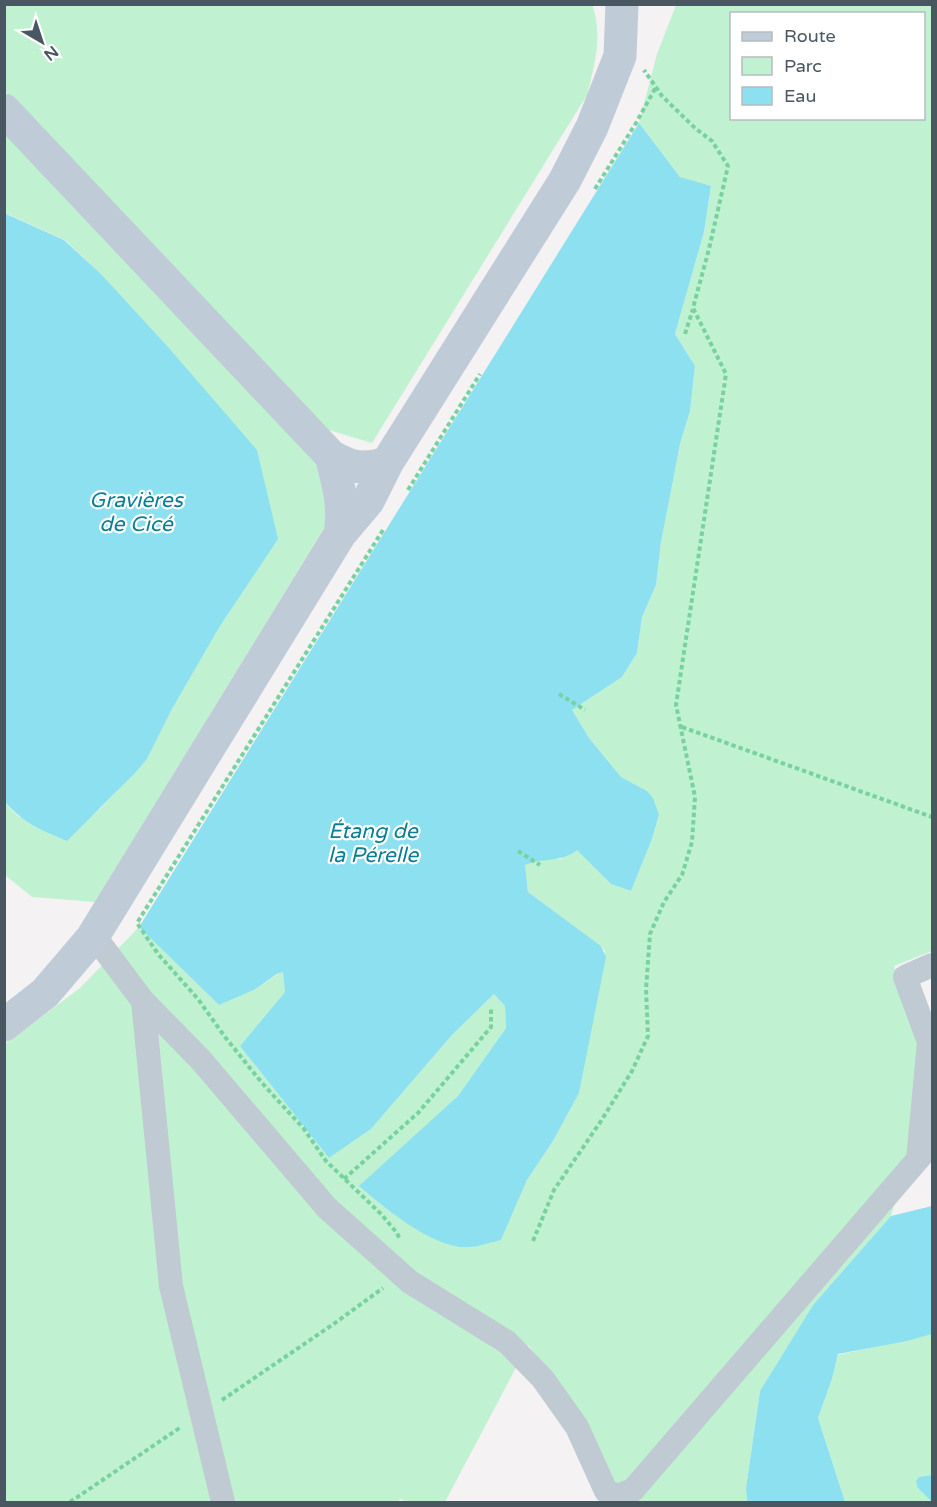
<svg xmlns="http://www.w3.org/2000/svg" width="937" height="1507" viewBox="0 0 937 1507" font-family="'Varela Round',sans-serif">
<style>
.green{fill:#c0f2d1;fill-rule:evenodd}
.water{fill:#8ce0f0}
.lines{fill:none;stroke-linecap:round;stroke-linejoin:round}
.path{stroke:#77d2a0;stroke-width:4;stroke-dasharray:4.5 3;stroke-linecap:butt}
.street{stroke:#c0cad2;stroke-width:24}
.secondary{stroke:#bfcbd6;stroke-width:33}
.labels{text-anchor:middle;stroke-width:4.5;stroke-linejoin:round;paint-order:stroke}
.water-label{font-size:21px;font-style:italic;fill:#097f95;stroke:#fff}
</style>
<rect width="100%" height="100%" fill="#f4f2f2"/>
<path class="green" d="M592,4C603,35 595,64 587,95L372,443L322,428L5,91V5Z
M676,5H932V951L894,966L921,1047L907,1162L891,1216L813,1305L760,1391L746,1488L747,1502H621L590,1427L528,1345L445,1502H408L400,1499L398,1502H5L4,1045L80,988L139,927L219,1005L254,990L283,971L285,992L240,1046L329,1158L371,1129L452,1035L494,994L505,1006L506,1028L458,1096L427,1126L501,1240L527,1180L553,1141L579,1093L605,951L601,946L528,892L525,868V864L540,859H561L577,849L611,884L631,891L652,839L659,816L647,791L621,777L589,738L572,710L622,677L637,653L642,617L656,585L661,542L680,444L690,411L695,366L675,334L704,232L711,187L680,177L639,123L657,54ZM732,14H924V118H732Z
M5,133L315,459L330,518L95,902L32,897L5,875L4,802L19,817L87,820L101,808L147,759L172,709L220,626L277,539L257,450L100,273L65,240L5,213Z
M932,1334V1475L919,1477L918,1488L932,1502H845L818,1418L832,1379L838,1355Z"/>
<path class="water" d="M639,123L680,177L711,186L704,232L675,334L695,366L690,411L680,444L670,496L661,542L656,585L642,617L637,653L622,677L572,710L589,738L621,777L647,791L653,798L659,815L652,839L631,891L611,884L577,850C561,863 545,857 525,865L528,892L601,946L606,957L579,1093L553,1141L527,1180L501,1240C491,1242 479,1247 469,1247C434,1250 384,1207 359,1186L458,1096L506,1028L505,1006L494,994L452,1035L371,1129L329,1158L240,1046L285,992L283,972L277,974L254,990L219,1005L139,927Z
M4,213L64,240L100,273L168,347L257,450L278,539L220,626L172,709L147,759L136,772L67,841C39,829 25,824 5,802Z
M932,1206V1334L907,1341L838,1354L832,1379L818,1418L845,1502H747L746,1488L760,1391L813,1305L891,1216Z
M932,1475V1502L918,1488L916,1481L919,1477Z"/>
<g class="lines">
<path class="path" d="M595,189L636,123L656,87
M685,334L693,309
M408,490L480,374
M383,530L137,923L158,954L198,999L225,1037L262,1083L304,1129L326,1161L381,1214L397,1233L400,1240
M559,694L585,710
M682,727L932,817
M518,851L540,865
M344,1179L418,1113L491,1027V1009
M533,1241L554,1190L601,1121L632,1071L648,1036L646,989L650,934L664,902L682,875L692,842L695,797L676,705L726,374L693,308L709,249L728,166L712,141L695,128L662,96L644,70
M222,1400L335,1323L383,1288
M70,1502L181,1427"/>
<path class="street" d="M92,938L101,945L143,1001L200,1059L327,1208L410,1282L507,1342L543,1379L577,1427L606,1491L618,1496L633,1490L932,1143
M143,1001L171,1286L223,1502
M918,1159L929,1042L905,977L932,965"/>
<path class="secondary" d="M4,110L331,456C352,468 363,470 387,463
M331,456C338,483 345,506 340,534
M4,1025L45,993L92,938L340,534L368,501L387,463L565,180L592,127L620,56L622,4"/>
</g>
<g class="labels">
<g class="water-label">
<text x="136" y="507">Gravières<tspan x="136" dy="24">de Cicé</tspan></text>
<text x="373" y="838">Étang de<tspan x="373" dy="24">la Pérelle</tspan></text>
</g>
</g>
<rect width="937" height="1507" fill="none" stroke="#495761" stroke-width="12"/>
<rect x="730" y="12" width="195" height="108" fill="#ffffff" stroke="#b6bcc0" stroke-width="1.5"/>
<rect x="742" y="32" width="30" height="9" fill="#bfcbd6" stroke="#b6bcc0" stroke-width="1.5"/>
<text x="784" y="42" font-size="18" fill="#495761">Route</text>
<rect x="742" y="57" width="30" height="18" fill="#c0f2d1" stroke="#b6bcc0" stroke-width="1.5"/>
<text x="784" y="72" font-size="18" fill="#495761">Parc</text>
<rect x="742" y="87" width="30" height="18" fill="#8ce0f0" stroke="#b6bcc0" stroke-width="1.5"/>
<text x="784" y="102" font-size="18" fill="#495761">Eau</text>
<g transform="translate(42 42) rotate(141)" stroke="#ffffff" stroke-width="4.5" paint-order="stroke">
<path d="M0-4.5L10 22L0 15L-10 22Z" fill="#495761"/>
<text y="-9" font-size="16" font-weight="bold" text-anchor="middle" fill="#495761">N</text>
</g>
</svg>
